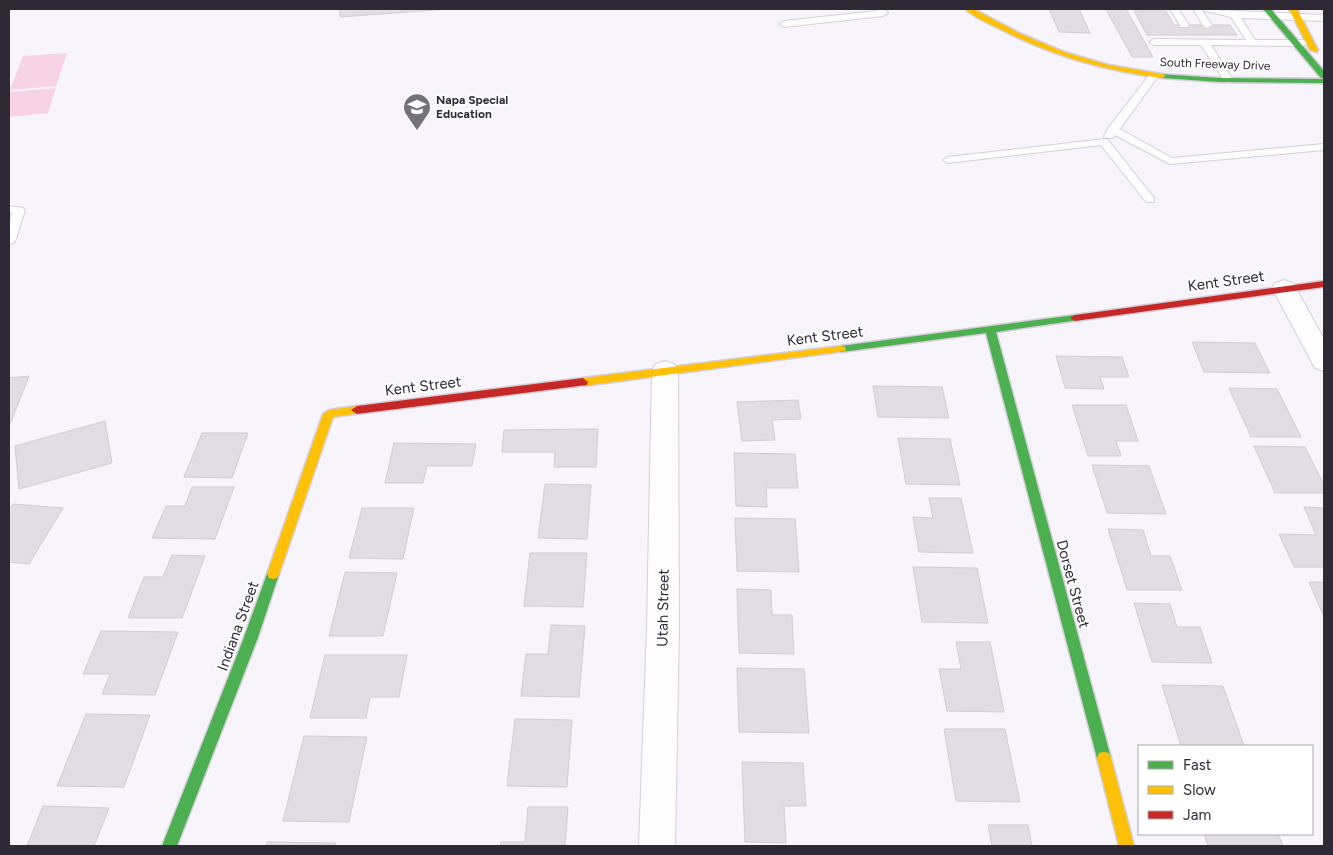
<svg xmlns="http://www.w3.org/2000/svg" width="1333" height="855" viewBox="0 0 1333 855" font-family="Figtree,sans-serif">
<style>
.green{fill:#f8d3e7}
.building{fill:#e2dce4;stroke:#d2ccd4}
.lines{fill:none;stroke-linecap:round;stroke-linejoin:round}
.lane-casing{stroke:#d4cfd9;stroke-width:2}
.street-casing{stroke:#d4cfd9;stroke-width:2}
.fast-casing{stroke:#d4cfd9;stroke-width:3}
.slow-casing{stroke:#d4cfd9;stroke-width:3}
.jam-casing{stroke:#d4cfd9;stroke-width:3}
.lane{fill:#fefdfe;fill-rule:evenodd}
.street{fill:#fefdfe;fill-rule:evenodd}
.fast{fill:#4caf50;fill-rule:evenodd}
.slow{fill:#ffc107;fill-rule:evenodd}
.jam{fill:#c62828;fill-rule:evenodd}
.labels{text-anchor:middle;stroke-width:4;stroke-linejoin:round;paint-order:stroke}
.far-street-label{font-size:12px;fill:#2f2936;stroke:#fff}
.far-poi-label{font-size:12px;font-weight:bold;fill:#2f2936;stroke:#fff;text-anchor:start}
.street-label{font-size:15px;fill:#2f2936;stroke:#fff}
</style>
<rect width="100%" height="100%" fill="#f7f4fb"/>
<path class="green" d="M67,53L56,86L10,90L23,56Z
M56,88L48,113L9,117V92Z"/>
<path class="building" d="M340,9H449L340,17Z
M1049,9H1079L1090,33L1059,32Z
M1106,9H1126L1153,57H1132Z
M1134,11H1166L1174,25H1230L1237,35H1147Z
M1192,342L1255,343L1270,373L1204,372Z
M1056,356L1122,357L1129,377H1100L1104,389L1065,388Z
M29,376L9,427V378Z
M873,386L942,387L949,418L878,417Z
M1229,388L1277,389L1301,437H1251Z
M798,400L801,419L772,420L775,440L742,441L737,402Z
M1072,405H1126L1138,441H1116L1121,456H1088Z
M105,421L112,463L19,489L15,446Z
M598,429L596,467H554L555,452H502L504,430Z
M202,433H248L232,478L184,477Z
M898,438L950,439L960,485L906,484Z
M394,443L476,444L472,466H427L423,483H385Z
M1254,446L1305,447L1324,485V493H1275Z
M734,453L795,454L798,488H766L767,507L736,506Z
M1092,465L1149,466L1166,514L1107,513Z
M545,484L591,485L587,539L538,538Z
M192,487H234L215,539L152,538L166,506H185Z
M929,498H961L973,553L919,552L913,517L933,518Z
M13,504L63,508L29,564L9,562V511Z
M1304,507L1324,508V567H1294L1279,534L1316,535Z
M362,508H414L403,559L349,558Z
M735,518L795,519L799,572L737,571Z
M1108,529L1143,530L1151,556H1170L1182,590H1127Z
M530,553H587L583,607L524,606Z
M172,555L205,556L182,618H128L144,577H163Z
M913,567L977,568L988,623L922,622Z
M345,572L397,573L383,636H329Z
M1309,582H1324V617Z
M737,589L771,590L772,615H792L794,654L739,653Z
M1134,603L1170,604L1177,627H1200L1212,663L1152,662Z
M551,625L585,626L579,697L521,696L526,654H548Z
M101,631L178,632L155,695L102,694L110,674H83Z
M956,642H990L1004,712L947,711L939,669H961Z
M325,655H407L399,697H370L366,718H310Z
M737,668L804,669L809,733L739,732Z
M1162,685L1223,686L1244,746H1181Z
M86,714L150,715L124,787L57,786Z
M515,719L572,720L567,787L507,786Z
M944,729H1005L1020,802L956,801Z
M304,736L367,737L349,822L283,821Z
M742,762L803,763L806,806H784L786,843L745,842Z
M43,806L109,808L94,846H27Z
M528,807H568L565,846H500L501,842H525Z
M988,825H1028L1032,846H992Z
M1204,834H1278L1283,846H1208Z
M267,842L336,843L335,846H266Z"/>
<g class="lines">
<g class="lane-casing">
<path id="lane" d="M877,9H885L888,13L883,16L784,27L779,24L784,21L877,11Z
M1170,9H1178L1189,25L1187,27H1181Z
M1193,9L1324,15V21L1241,18L1255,40H1303L1308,43L1303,46L1211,45L1233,80L1228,83L1225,82L1201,45H1154L1149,42L1154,39L1246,40L1231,17L1202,10L1212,25L1207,28L1204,27Z
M1153,73L1158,76L1120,129L1172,158L1324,144V150L1170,164L1115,135L1113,138H1105L1104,136L1109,127L1150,74Z
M1104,139L1108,140L1154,198V202H1146L1101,145L948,163L943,160L948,157Z
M9,206L23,208L25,210L15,242L9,245V224L12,213L9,212Z"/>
</g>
<g class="street-casing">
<path id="street" d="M1284,280L1293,283L1324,339V371L1315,368L1272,288L1275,283Z
M665,361L674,364L678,370L679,626L675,846H639L647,626L652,370L656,364Z"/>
</g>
<g class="fast-casing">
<path id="fast" d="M1263,9H1271L1324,71V78H1321Z
M1159,74L1220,78L1324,79V83L1220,82L1162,78L1158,76Z
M1075,315L1080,318L1079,320L996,332L1111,758L1109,763L1104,764L1099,763L1097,758L986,333L841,352L836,349L841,346Z
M273,569L277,570L279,574L257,640L177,846H162L243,640L267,574L269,570Z"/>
</g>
<g class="slow-casing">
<path id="slow" d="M965,9H974L1019,33L1064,52L1109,65L1162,74L1166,76L1162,78C1105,71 1053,56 1002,30C990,24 975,18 965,9Z
M1289,9H1297L1318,50L1317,52L1310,50Z
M841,346L845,347L846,349L845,351L583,386L578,382L583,378Z
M357,406L361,407L363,410L361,413L333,417L279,574L277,578L273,579L269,578L267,574L323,414L329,410Z
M1104,752L1109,753L1111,758L1134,846H1119L1097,758L1099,753Z"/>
</g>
<g class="jam-casing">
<path id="jam" d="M1324,281V287L1075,321L1070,318L1075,315Z
M583,378L588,382L587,385L357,414L351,410L357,406Z"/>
</g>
<use href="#lane" class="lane"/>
<use href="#street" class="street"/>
<use href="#fast" class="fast"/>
<use href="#slow" class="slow"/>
<use href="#jam" class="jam"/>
</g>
<defs>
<g id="school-pin" transform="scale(1.4375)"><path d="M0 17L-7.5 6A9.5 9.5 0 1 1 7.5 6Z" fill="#75707b" stroke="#fff"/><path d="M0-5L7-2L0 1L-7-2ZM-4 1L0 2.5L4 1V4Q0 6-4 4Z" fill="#fff"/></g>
</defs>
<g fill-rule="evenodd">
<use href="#school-pin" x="417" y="107"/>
</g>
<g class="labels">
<g class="far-street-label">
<text transform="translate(1215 64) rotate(2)" y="4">South Freeway Drive</text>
</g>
<g class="far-poi-label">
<text x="436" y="104">Napa Special<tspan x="436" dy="14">Education</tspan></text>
</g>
<g class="street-label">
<text transform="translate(1226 281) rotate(-8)" y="5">Kent Street</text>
<text transform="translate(825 336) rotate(-7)" y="5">Kent Street</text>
<text transform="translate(423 386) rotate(-7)" y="5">Kent Street</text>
<text transform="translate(1073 584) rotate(75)" y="5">Dorset Street</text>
<text transform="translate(663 608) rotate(-89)" y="5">Utah Street</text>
<text transform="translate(238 626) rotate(-70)" y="5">Indiana Street</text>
</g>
</g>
<rect width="1333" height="855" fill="none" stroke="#2f2936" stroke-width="20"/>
<rect x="1138" y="745" width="175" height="90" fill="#ffffff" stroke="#aca9af"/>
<rect x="1148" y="761" width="25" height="8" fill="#4caf50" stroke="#aca9af"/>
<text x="1183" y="770" font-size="15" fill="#2f2936">Fast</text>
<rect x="1148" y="786" width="25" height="8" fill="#ffc107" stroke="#aca9af"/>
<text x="1183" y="795" font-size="15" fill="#2f2936">Slow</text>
<rect x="1148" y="811" width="25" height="8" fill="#c62828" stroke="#aca9af"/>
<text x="1183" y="820" font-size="15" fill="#2f2936">Jam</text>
</svg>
